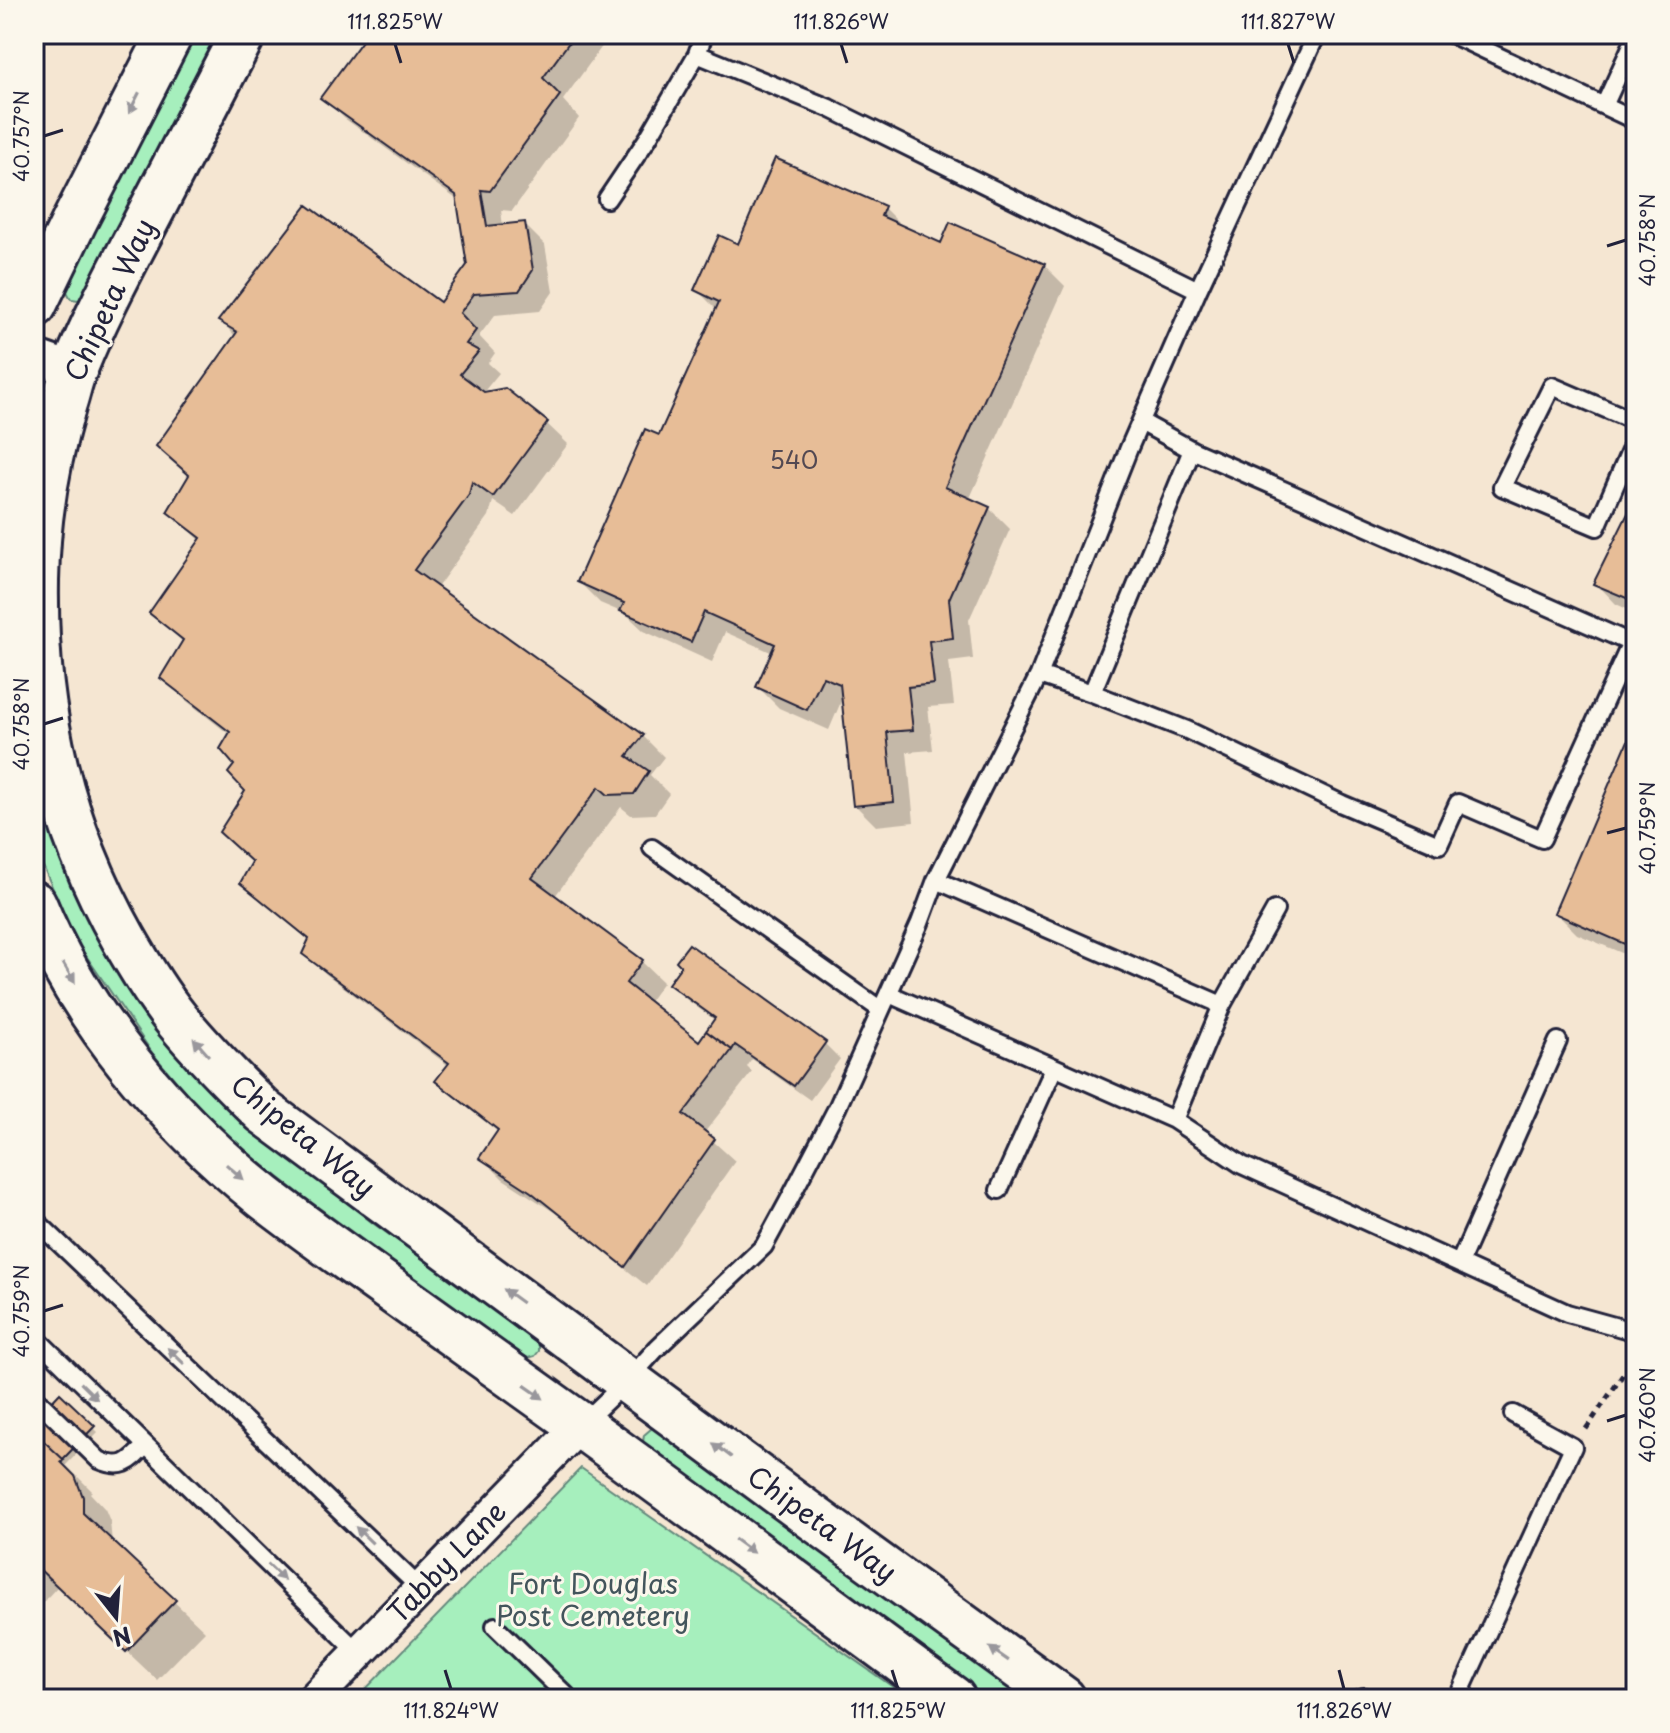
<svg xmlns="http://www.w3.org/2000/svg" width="1670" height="1733" viewBox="0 0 1670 1733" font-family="'Playpen Sans',sans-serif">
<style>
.built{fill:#f5e6d2}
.green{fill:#a6efbd;stroke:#64887c;stroke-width:2}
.shadow{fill:#0003}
.building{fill:#e7bd97;stroke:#22223b;stroke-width:2}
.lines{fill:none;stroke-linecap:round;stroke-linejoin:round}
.lane-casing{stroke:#22223b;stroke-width:22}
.street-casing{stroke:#22223b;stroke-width:38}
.secondary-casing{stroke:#22223b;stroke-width:50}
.path{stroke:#22223b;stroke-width:5;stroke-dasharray:6 6;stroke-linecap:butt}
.lane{stroke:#fbf7ec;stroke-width:16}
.street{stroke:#fbf7ec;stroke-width:32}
.secondary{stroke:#fbf7ec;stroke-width:44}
.oneway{fill:#99979c}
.ticks{fill:none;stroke:#22223b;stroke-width:3}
.labels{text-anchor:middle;stroke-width:6;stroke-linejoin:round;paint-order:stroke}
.number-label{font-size:24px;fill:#534952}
.street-label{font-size:28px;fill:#22223b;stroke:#fbf7ec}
.park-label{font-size:28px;fill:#43555c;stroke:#fbf7ec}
.neatline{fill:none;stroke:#22223b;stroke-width:3}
.ticks-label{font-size:20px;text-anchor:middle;fill:#22223b}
</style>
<rect width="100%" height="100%" fill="#fbf7ec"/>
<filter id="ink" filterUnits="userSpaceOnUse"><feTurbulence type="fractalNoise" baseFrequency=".0125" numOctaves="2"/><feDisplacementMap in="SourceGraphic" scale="16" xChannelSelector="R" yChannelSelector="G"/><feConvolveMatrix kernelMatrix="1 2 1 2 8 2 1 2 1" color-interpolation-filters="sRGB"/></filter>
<g filter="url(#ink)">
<path class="built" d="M34,34H1636V1699H34Z"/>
<path class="green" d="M195,34H220L84,297L79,300L71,299L66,290L72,272Z
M34,770L46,813L87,916L151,1020L179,1056L229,1110L374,1224L533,1336L539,1344V1351L535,1356L528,1358L508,1346L300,1194L236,1144L195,1103L153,1054L76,941L38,855L34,842Z
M652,1428L660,1429L1030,1699H987L788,1554L645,1446L643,1442L644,1435Z
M581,1468L910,1699H356Z"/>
<path class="shadow" d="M369,34H611L563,100L579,118L512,211L501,210L503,227L524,224L545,245L553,292L540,311L495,315L479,336L495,353L488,363L499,373L481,395L505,390L547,424L568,444L515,516L493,501L489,516L436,589L643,736L664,757L650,775L669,794L655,814L631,815L621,807L555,896L642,962L663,982L648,1003L699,1043L716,1021L686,999L670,984L824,1043L840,1059L810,1100L752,1059L747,1067L752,1072L704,1133L735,1161L647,1286L554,1212L503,1179L482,1158L498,1132L459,1101L438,1080L449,1066L326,974L305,953L310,941L264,904L243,883L254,863L247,791L236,765L230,735L183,698L163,677L184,643L151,613L201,541L170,512L190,476L158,446L236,337L221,321L441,305L469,265L459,201L344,118L323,97Z
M884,208L905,229L942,245L1044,265L1065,286L969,500L989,508L1010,529L969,620L973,659L949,662L954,705L928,707L933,750L907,752L914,822L876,826L855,805L843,697L829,730L779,708L758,687L773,653L725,632L712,662L644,631L626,614L600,603L579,582L660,438L717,310L697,290L739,246Z
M1636,501V613L1616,604L1596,583Z
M1636,727V959L1577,934L1556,913Z
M60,1396L98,1432L66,1465L92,1491L90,1493L105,1509L110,1521L112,1543L205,1631L157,1680L58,1586L34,1612V1435L49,1449L52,1446L34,1429V1424Z"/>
<path class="building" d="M367,34H575L543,78L560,95L490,191L481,190L487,226L525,222L533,270L519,291L474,294L460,313L476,330L466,344L479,351L460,374L484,392L505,388L548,422L493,497L472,482L469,495L414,570L644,735L627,756L649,771L634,794L608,795L599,787L532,878L643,960L626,983L699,1041L706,1031L732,1050L683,1114L715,1139L625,1267L531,1192L479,1158L498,1130L435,1081L449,1063L302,954L309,939L240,883L252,862L219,832L245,791L228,773L234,765L220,749L230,732L160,678L183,640L149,613L201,538L167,512L189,475L156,446L237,332L218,321L307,205L440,302L467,265L456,195L320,98Z
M775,158L885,206L881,216L941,243L950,222L1045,264L945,487L990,507L949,599L953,638L929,641L934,684L908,687L913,730L887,732L894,802L853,806L840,684L823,677L807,710L756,687L775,644L704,612L691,642L620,611L624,603L577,582L645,429L659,435L719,302L694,290L719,235L738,244Z
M1636,497V602L1593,584Z
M1636,722V949L1554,913Z
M689,944L826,1042L794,1086L735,1045L732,1050L706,1031L715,1018L668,984L681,966L676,961Z
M60,1393L95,1426L63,1459L34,1432V1421Z
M34,1432L64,1460L61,1462L75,1476L83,1497V1513L176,1600L126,1652L34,1564Z"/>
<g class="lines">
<g class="lane-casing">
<path id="lane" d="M1451,34L1604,106L1636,36
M697,54L829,108L1198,290
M1604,106L1636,121
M607,199L648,138L697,54L704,34
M1141,422L1192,450
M1636,422L1552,386L1502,487L1597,527L1636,437
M1039,675L1092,693L1192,450L1631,643L1542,839L1458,803L1439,845L1342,804L1187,730L1092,693
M652,848L881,1010
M936,880L1222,1005
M889,994L1174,1120L1242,1165L1567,1313L1636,1332
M1174,1120L1222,1005L1275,910
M999,1190L1054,1068
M34,1219L421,1589
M1459,1264L1558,1041
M34,1336L359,1653
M34,1397L99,1460C122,1470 129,1463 145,1446
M583,1423L628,1380L657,1348L764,1246L789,1200L837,1108L920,923L936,880L1039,675L1129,448L1198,290L1317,34
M495,1626L570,1699
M1358,1699L1364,1697L1369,1699
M1457,1699L1573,1447L1513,1414"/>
</g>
<g class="street-casing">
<path id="street" d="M34,356L74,370
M314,1699L580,1425"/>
</g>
<g class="secondary-casing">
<path id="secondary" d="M243,34C210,99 176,163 143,227C119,273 94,320 75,368C70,379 68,391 64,403C47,461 37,521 36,581C34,711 60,826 124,939C140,967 157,995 177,1020C204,1053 234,1083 264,1112L804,1511L1063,1699
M34,305L74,222L170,34
M34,904C81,1019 167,1119 264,1197C295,1221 327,1244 359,1267C432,1320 506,1372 580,1425C705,1515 828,1608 953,1699"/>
</g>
<path class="path" d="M1586,1429L1635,1357"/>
<use href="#lane" class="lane"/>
<use href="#street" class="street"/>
<use href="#secondary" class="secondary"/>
</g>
<defs><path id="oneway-solid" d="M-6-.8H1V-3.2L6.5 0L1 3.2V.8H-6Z" transform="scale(2)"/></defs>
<g class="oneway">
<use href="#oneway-solid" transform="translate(134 103) rotate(117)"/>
<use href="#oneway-solid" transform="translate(69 973) rotate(59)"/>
<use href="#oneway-solid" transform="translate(201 1047) rotate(-131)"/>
<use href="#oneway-solid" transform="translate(235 1172) rotate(41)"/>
<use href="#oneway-solid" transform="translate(513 1296) rotate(-144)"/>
<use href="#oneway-solid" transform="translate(176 1356) rotate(-136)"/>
<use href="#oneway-solid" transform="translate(89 1391) rotate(45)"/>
<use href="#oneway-solid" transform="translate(534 1392) rotate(35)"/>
<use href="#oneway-solid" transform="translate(722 1450) rotate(-143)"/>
<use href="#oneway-solid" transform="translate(364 1535) rotate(-136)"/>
<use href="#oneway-solid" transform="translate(744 1546) rotate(36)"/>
<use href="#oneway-solid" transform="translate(276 1572) rotate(44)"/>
<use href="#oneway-solid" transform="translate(999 1654) rotate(-145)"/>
</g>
</g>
<path class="ticks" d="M395,44L401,63M841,44L847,63M1288,44L1294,63M44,136L63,130M1607,246L1626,240M44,724L63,718M1607,833L1626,828M44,1311L63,1305M1607,1421L1626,1415M445,1670L451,1689M892,1670L898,1689M1339,1670L1344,1689"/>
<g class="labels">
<g class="number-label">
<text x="794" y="469">540</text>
</g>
<g class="street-label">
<text transform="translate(110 300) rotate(-65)" y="10">Chipeta Way</text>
<text transform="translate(303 1136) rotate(39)" y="10">Chipeta Way</text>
<text transform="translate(822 1524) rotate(36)" y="10">Chipeta Way</text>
<text transform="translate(447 1562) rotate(-46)" y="10">Tabby Lane</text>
</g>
<g class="park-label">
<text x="593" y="1594">Fort Douglas<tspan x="593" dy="32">Post Cemetery</tspan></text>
</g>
</g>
<rect width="1670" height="1733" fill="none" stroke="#fbf7ec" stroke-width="88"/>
<g transform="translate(116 1617) rotate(163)" stroke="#fbf7ec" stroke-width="6" paint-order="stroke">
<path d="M0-6L14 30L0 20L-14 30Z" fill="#22223b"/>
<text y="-12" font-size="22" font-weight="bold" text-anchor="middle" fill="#22223b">N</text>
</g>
<rect x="44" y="44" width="1582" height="1645" class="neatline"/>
<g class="ticks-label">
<text x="395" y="29">111.825°W</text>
<text x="841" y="29">111.826°W</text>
<text x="1288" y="29">111.827°W</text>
<text transform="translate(22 136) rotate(-90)" y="7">40.757°N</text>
<text transform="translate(1648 240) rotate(-90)" y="7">40.758°N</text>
<text transform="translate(22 724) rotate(-90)" y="7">40.758°N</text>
<text transform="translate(1648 828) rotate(-90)" y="7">40.759°N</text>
<text transform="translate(22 1311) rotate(-90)" y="7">40.759°N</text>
<text transform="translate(1648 1415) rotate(-90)" y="7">40.760°N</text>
<text x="451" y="1718">111.824°W</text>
<text x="898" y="1718">111.825°W</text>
<text x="1344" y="1718">111.826°W</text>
</g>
</svg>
